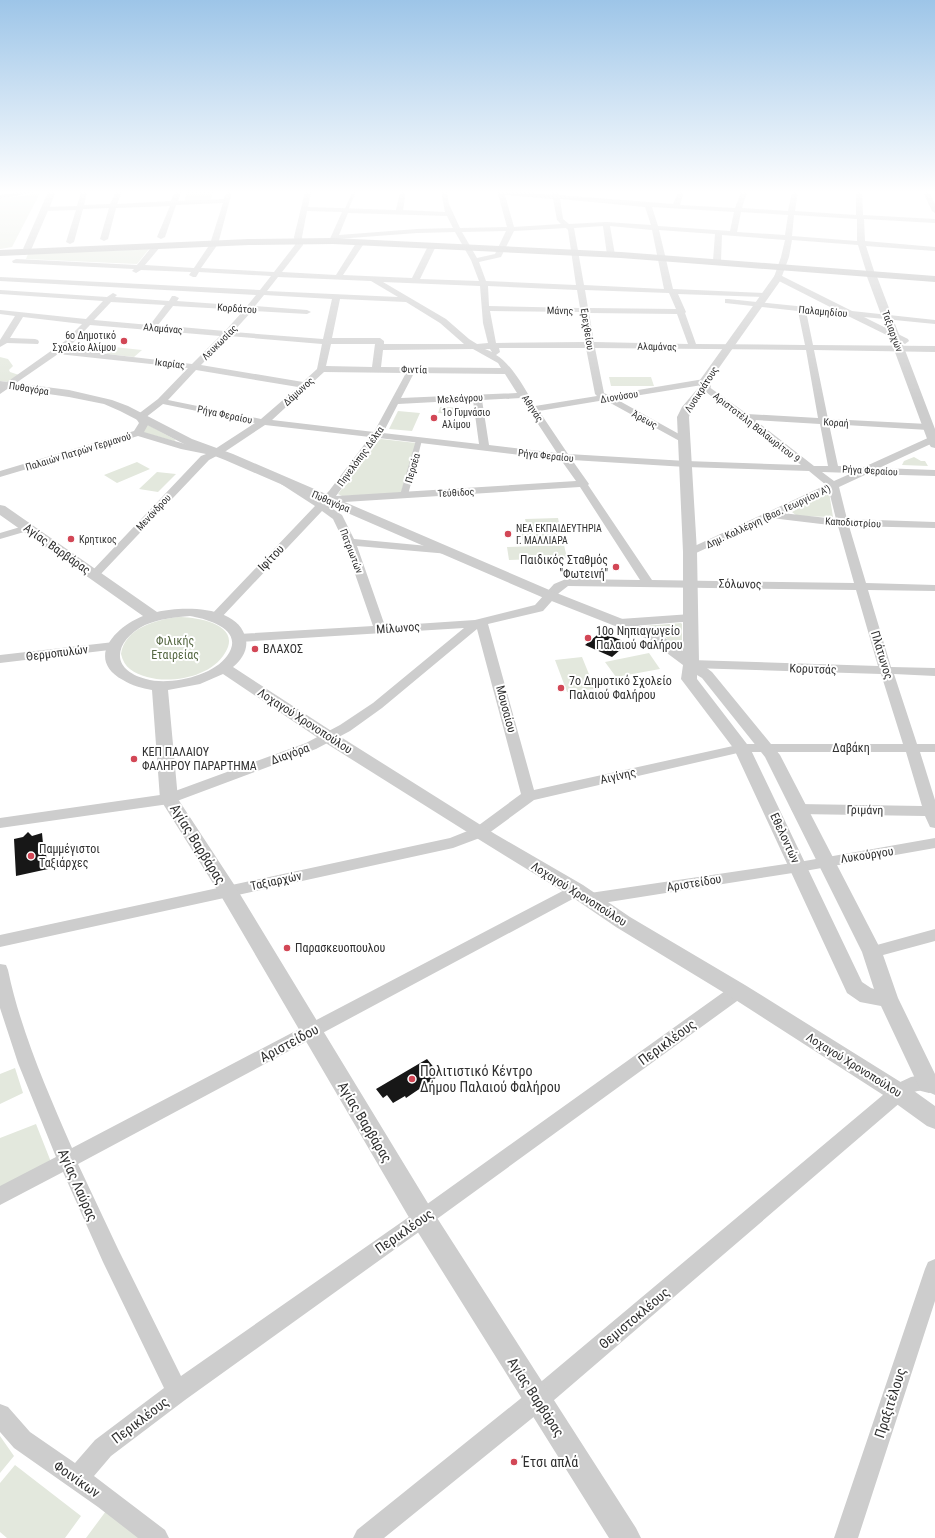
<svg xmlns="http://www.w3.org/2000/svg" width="935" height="1538" viewBox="0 0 935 1538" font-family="'Roboto Condensed',sans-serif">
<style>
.green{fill:#e3e8dd}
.building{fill:#171717}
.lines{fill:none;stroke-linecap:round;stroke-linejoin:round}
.pedestrian{fill:#cdcdcd;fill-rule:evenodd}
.minor{fill:#cdcdcd;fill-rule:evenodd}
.tertiary{fill:#cdcdcd;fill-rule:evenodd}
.secondary{fill:#bababa;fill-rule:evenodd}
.poi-dot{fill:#d24756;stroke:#fff;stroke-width:1.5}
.labels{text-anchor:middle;stroke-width:4;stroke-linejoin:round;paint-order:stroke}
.far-street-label{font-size:10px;fill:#303030;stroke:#fff}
.far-poi-label{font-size:10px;fill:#303030;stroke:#fff;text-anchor:start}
.street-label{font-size:12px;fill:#303030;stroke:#fff}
.poi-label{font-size:12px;fill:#303030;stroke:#fff;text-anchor:start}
.park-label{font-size:12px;fill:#556742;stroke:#fff}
.near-street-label{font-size:14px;fill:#303030;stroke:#fff}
.near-poi-label{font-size:14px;fill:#303030;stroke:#fff;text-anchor:start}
</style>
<rect width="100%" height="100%" fill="#fff"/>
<path class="green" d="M186,192H213L211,200L185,201Z
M40,193L12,247L0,249V199Z
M149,249L137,264L26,259L28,254Z
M114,347L142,350L134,357L106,354Z
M0,357L8,359L13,366L9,370L10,372L19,375L8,382L0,381Z
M609,377H651L654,386H611Z
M440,407L466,408L463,415L438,413Z
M398,411L420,413L412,431L389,429Z
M145,425H148L176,440L174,441L142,432Z
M381,439L416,443L401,493L342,496L338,494L379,440Z
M914,457L921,461H925L928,466L902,465L904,461Z
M137,462L150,469L117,483L104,475Z
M157,472L176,474L158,492L139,489Z
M829,492L833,517L797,516L792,512Z
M558,518L563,541L523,542L521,531L528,530L525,519Z
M564,545L567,558L509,560L507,547Z
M178,617C196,617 243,624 225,653C211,677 171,684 147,677C134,673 124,668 121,654C125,628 155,620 178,617Z
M681,623L682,624V652H677L663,634L644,626Z
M649,653L660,669L616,677L605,662Z
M582,657L595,689L567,692L555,660Z
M15,1068L23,1093L0,1104V1074Z
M36,1124L51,1162L0,1188V1138Z
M0,1436L14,1456L0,1473Z
M15,1465L81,1516L65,1538H7L0,1532V1483Z
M106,1511L139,1538H86Z"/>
<path class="building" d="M601,632L628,643L612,657L585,645Z
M28,832L32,836L42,833L44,854H46L48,869L16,876L14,839L23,837Z
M427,1059L440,1075L406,1098L405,1096L393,1103L387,1095L383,1098L376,1089Z"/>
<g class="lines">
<path class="pedestrian" d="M352,192H356L348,210L344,211Z
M419,438L422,440L408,495L404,497H401L400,495L416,440Z"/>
<path class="minor" d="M18,192H35L0,199V195Z
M81,192H87L84,205L110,204L116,192H122L117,204L171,201L175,192H181L178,201L224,199L226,192H232L218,244L201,268L274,272L295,245L294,237L305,192H311L308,207L396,210L400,192H406L403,210L445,212L441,192H447L449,204L460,228L507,227L498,194L495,192H524L552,195V192H558L559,195L673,204L678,192H684L680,205L735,208L741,192H747L742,208L788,211L792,192H798L795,211L856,215V192H862L863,215L935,219V223L864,219L865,241L935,247V251L866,246L875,274L874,276H871L867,274L858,245L792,240L789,257L782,276L852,311L935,320V324L864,317L908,339L909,341L905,344L848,316L806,311L813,345L935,346V352L814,350L828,419L928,424L933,427L928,430L829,424L838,466L864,467L930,437H935V442L879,468L935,470V476L867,474L839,487L847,519L935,522V528L849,526L866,583L935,585V591L868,590L891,667L935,668V676L894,674L917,744H935V752H920L935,800V828L930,827L925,816L798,814L793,812L791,809L793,806L798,804L922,806L906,752H742L534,800L485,836L453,848L0,947V935L450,838L475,828L521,794L477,629L382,708L350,731L316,749L169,804L0,828V818L167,794L306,743L340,725L373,703L464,628L239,642L235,641L233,638L235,635L239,634L373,626L344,542L333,519L322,511L219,620H211L209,617L315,506L281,484L280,482L281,480H289L320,500L329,491L370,437L265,425L226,451L209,460L98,577H90L88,575L90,573L201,456L206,454L181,449L138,436L0,477V471L134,431L139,423L135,417L137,415L158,399L188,368L58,354L0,394V387L65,341L82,324L23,317L10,338L35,339L38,340L39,342L38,344L7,343L0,347V340L15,316L0,314V310L86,319L103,301L0,294V290L107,297L113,293L117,295L115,297L169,301L172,296H175L179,298L177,301L247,306L256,295L0,281V277L260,290L271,276L199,272L196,277H193L189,275L191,272L141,270L136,273L132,271L134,269L13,263L12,261L16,259L137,265L154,244H157L161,246L145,265L194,268L210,244L223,203L176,205L165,237L161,239L157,237L170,206L116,208L108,239L104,241L100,239L109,208L83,209L74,242L70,244L66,242L76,210L45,211L42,209L45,207L77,206ZM505,195L553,199L557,220L561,224L514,227ZM560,199L645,207L651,225L606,222L569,224L563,219ZM652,207L734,212L730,231L658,226ZM307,211L342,212L329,241L333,243H336L337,239L417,233L455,232L471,260L479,281L420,279L436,246L432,244L428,246L412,278L343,275L365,242L361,240H358L336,275L282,272L303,245L302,237ZM741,212L788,215L785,235L737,232ZM348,213L447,216L453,228L417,229L339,235ZM794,215L857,219V241L792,236ZM603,226L607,255L611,257L615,255L610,226L652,230L664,289L584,285L574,228ZM566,228L568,230L576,285L486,281L479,262L501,257L514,231ZM659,230L715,234L713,261L717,263L721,261L722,235L785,240L781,257L774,277L775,279L836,310L728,299H725V303L798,311L805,345L696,344L685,313L686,312L678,294L765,297L769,295L765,293L673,289ZM506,231L495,254L477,258L462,232ZM278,277L371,281L398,297L267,291ZM383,282L480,286L483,323L488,343L477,344L469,339L446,319ZM488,286L577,290L580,308L489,306ZM585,290L669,293L676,309L588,308ZM264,295L332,299L323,339L233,332L252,311L307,314L311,312L307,310L255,306ZM340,299L406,302L440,323L464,344H384V341L380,338H332ZM111,302L165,305L150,325L94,320ZM173,306L244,310L225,331L158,325ZM490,311L581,312L585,342L496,343ZM589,313L677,314L688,344L594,342ZM90,325L220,336L192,364L65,349L71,345ZM229,336L322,344L317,369L303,382L201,365ZM331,344H375L372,367L326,366ZM499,348H586L595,394L597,396L535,406C526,391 512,364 496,355L500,352ZM595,348L806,350L818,418L747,414L705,384L708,382L704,379L608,395L604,393ZM473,349L498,363L501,368L381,367L383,350ZM485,349H490L492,352ZM196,370L298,387L261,419L168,400ZM324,372L406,373L374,432L272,420ZM414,373L505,374L517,393L401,398ZM702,385L700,387L702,389L801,465L686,461L568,454L539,411L605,400L685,444L690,441L688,439L616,399ZM521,398L557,453L489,445L482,400ZM473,400L479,444L383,433L398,404ZM163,404L255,423L215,449L185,444L144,432L149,423L145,418ZM755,420L820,424L828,466H814ZM379,438L561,460L576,481L336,496ZM572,460L686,467L809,471L826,485L686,550L684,552L690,555L694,554L771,518L838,526L854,583L652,580L588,485L589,484ZM822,472L852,473L834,481ZM580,487L640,580L566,579L554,584L535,605L475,620L385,626L357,546L449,554L455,551L449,548L354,539L342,515L327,505L329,503ZM829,491L836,519L782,513ZM568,586L856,590L878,666L691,660L687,661L685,664L687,667L691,668L881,674L903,744H742L534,790L488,624L543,611L559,593Z
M923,192H929L935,204V213L932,211Z
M27,525L31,526L32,528L31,530L0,539V533Z
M691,614L695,615L697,618L695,621L620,627L616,626L614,623L616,620L620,619Z
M114,642L118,643L120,646L118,649L0,663V655Z
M935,838V848L799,872L590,905L584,903L582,899L584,895L590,893L799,862Z
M576,884L582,886L584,890L582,894L78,1164L118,1249L181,1376L416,1212L732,986L738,984L744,986L746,991L744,996L430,1224L185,1400L111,1456L94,1476L165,1530L169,1538H138L98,1507L14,1448L0,1432V1404L8,1407L30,1432L75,1463L95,1440L164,1388L103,1262L63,1172L0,1205V1186L56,1157L18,1063L0,1008V964L6,965L8,970C21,1032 47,1090 72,1148Z
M935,929V941L872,958L866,956L864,952L866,948Z
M921,1075L935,1079V1095C926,1091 918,1088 909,1095L546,1407L384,1538H353L357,1530L530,1391L896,1084L911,1077Z
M935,1259V1301L858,1538H834L925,1269L928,1262Z"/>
<path class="tertiary" d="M48,192H56L31,250L25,255H19L18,253L23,249Z
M871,271L876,274L935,429V448L931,447L929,444L866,274Z
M778,274L783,277L709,382L711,387L691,410L689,417L697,552L699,662L712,672L780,755L882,952L898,998L935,1074V1091L929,1093L921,1091L881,1006L860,1002L847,993L734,749L681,679L683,665L648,639L544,598L225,460L184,444L120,411L104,404L69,397L0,387V381L69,390L112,400L128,406L192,439L233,454L554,592L658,633L683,651V552L677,417L682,407L699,387V382L700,380L775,275ZM697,675L702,678L765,757L862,952L874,989L871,988L862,982L750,748L697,679Z
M0,505L5,506L157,612C182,606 240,605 246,640C248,650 241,661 233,667L336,734L495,834L583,885L630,917L745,985L907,1086L935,1106V1129L927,1126L891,1100L731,997L616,927L569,895L483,842L324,742L223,674L200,684L168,690L178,799L235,886L432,1210L636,1528L641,1538H609L414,1226L221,896L160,799L152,690C142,688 132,686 123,680C85,659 115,627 143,616L0,515ZM190,616C208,619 246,630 227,656C213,676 169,686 146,679C108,669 115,640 145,625C159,619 175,617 190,616Z"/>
<path class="secondary" d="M333,238L621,252L935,276V282L621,258L333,244L249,245L0,256V250L249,239Z"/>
</g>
<linearGradient id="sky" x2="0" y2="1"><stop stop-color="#9dc5e8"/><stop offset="0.47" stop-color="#fff"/><stop offset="1" stop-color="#fff" stop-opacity="0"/></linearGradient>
<rect width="935" height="408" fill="url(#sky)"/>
<g class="poi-dot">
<circle cx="124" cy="341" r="4"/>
<circle cx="434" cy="418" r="4"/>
<circle cx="508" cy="534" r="4"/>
<circle cx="71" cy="539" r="4"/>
<circle cx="616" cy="567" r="4"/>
<circle cx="588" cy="638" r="4"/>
<circle cx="255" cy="649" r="4"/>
<circle cx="561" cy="688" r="4"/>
<circle cx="134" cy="759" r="4"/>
<circle cx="31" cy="856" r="4"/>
<circle cx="287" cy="948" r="4"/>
<circle cx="412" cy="1079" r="4"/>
<circle cx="514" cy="1462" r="4"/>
</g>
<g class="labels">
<g class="far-street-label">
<text transform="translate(237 308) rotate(4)" y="4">Κορδάτου</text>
<text transform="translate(560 310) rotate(1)" y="4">Μάνης</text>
<text transform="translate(823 311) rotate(5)" y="4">Παλαμηδίου</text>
<text transform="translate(163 328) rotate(5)" y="4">Αλαμάνας</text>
<text transform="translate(588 329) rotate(81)" y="4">Ερεχθείου</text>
<text transform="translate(893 331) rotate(70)" y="4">Ταξιαρχών</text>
<text transform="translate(219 342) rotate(-45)" y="4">Λευκωσίας</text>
<text transform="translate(657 346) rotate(1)" y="4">Αλαμάνας</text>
<text transform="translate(170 363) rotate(7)" y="4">Ικαρίας</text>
<text transform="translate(414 369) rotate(1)" y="4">Φιντία</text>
<text transform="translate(29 388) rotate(9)" y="4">Πυθαγόρα</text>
<text transform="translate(701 389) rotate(-57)" y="4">Λυσικράτους</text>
<text transform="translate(298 391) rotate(-42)" y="4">Δάμωνος</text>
<text transform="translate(619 396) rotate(-9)" y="4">Διονύσου</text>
<text transform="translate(460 398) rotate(-3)" y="4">Μελεάγρου</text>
<text transform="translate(533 408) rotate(57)" y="4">Αθηνάς</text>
<text transform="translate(225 414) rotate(12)" y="4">Ρήγα Φεραίου</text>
<text transform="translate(645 419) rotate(29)" y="4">Άρεως</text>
<text transform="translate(836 422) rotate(3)" y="4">Κοραή</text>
<text transform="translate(757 427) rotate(38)" y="4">Αριστοτέλη Βαλαωρίτου 9</text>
<text transform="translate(78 451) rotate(-17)" y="4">Παλαιών Πατρών Γερμανού</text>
<text transform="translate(546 455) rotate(6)" y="4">Ρήγα Φεραίου</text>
<text transform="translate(360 456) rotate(-54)" y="4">Πηνελόπης Δέλτα</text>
<text transform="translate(412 468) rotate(-74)" y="4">Περσέα</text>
<text transform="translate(870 470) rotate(3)" y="4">Ρήγα Φεραίου</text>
<text transform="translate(456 492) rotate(-3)" y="4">Τεύθιδος</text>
<text transform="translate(331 501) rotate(23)" y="4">Πυθαγόρα</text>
<text transform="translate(153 512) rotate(-47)" y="4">Μενάνδρου</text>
<text transform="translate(768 516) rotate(-25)" y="4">Δημ. Καλλέργη (Βασ. Γεωργίου Α')</text>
<text transform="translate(853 522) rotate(3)" y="4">Καποδιστρίου</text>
<text transform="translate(352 551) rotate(69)" y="4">Πατριωτών</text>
</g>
<g class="far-poi-label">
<text x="116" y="339" text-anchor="end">6ο Δημοτικό<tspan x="116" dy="12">Σχολείο Αλίμου</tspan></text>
<text x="442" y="416">1ο Γυμνάσιο<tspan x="442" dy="12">Αλίμου</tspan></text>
<text x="516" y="532">ΝΕΑ ΕΚΠΑΙΔΕΥΤΗΡΙΑ<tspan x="516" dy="12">Γ. ΜΑΛΛΙΑΡΑ</tspan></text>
<text x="79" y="543">Κρητικος</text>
</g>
<g class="street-label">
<text transform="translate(57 549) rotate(35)" y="4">Αγίας Βαρβάρας</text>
<text transform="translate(271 558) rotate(-46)" y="4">Ιφίτου</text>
<text transform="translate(740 584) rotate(1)" y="4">Σόλωνος</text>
<text transform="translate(398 628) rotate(-4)" y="4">Μίλωνος</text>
<text transform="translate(57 653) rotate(-7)" y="4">Θερμοπυλών</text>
<text transform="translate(882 655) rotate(73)" y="4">Πλάτωνος</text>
<text transform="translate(813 669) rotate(2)" y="4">Κορυτσάς</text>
<text transform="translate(506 709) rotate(75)" y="4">Μουσαίου</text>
<text transform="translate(305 721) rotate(33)" y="4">Λοχαγού Χρονοπούλου</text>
<text x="851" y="752">Δαβάκη</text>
<text transform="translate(290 754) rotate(-20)" y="4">Διαγόρα</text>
<text transform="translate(618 776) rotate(-13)" y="4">Αιγίνης</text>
<text transform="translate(865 810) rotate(1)" y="4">Γριμάνη</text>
<text transform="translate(785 838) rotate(65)" y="4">Εθελοντών</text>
<text transform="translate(867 855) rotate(-9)" y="4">Λυκούργου</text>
<text transform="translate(276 881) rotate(-12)" y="4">Ταξιαρχών</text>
<text transform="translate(694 883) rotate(-9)" y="4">Αριστείδου</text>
<text transform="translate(579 894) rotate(32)" y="4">Λοχαγού Χρονοπούλου</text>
<text transform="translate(854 1065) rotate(32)" y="4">Λοχαγού Χρονοπούλου</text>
</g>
<g class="poi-label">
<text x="608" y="564" text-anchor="end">Παιδικός Σταθμός<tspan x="608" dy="14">"Φωτεινή"</tspan></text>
<text x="596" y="635">10ο Νηπιαγωγείο<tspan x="596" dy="14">Παλαιού Φαλήρου</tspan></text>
<text x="263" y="653">ΒΛΑΧΟΣ</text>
<text x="569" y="685">7ο Δημοτικό Σχολείο<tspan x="569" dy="14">Παλαιού Φαλήρου</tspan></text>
<text x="142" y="756">ΚΕΠ ΠΑΛΑΙΟΥ<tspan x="142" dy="14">ΦΑΛΗΡΟΥ ΠΑΡΑΡΤΗΜΑ</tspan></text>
<text x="39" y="853">Παμμέγιστοι<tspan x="39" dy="14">Ταξιάρχες</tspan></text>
<text x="295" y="952">Παρασκευοπουλου</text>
</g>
<g class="park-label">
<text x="175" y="645">Φιλικής<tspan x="175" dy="14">Εταιρείας</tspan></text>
</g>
<g class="near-street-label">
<text transform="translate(198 844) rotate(58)" y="5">Αγίας Βαρβάρας</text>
<text transform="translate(667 1042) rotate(-36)" y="5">Περικλέους</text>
<text transform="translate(289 1043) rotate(-28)" y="5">Αριστείδου</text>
<text transform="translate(365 1122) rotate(59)" y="5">Αγίας Βαρβάρας</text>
<text transform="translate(78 1185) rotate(66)" y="5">Αγίας Λαύρας</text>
<text transform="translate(404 1231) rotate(-35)" y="5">Περικλέους</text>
<text transform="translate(634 1318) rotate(-40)" y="5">Θεμιστοκλέους</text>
<text transform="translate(536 1397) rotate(57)" y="5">Αγίας Βαρβάρας</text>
<text transform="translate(890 1403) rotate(-72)" y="5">Πραξιτέλους</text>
<text transform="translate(140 1420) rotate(-37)" y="5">Περικλέους</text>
<text transform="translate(77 1479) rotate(35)" y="5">Φοινίκων</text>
</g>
<g class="near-poi-label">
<text x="420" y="1076">Πολιτιστικό Κέντρο<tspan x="420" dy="16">Δήμου Παλαιού Φαλήρου</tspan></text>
<text x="522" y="1467">Έτσι απλά</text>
</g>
</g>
</svg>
